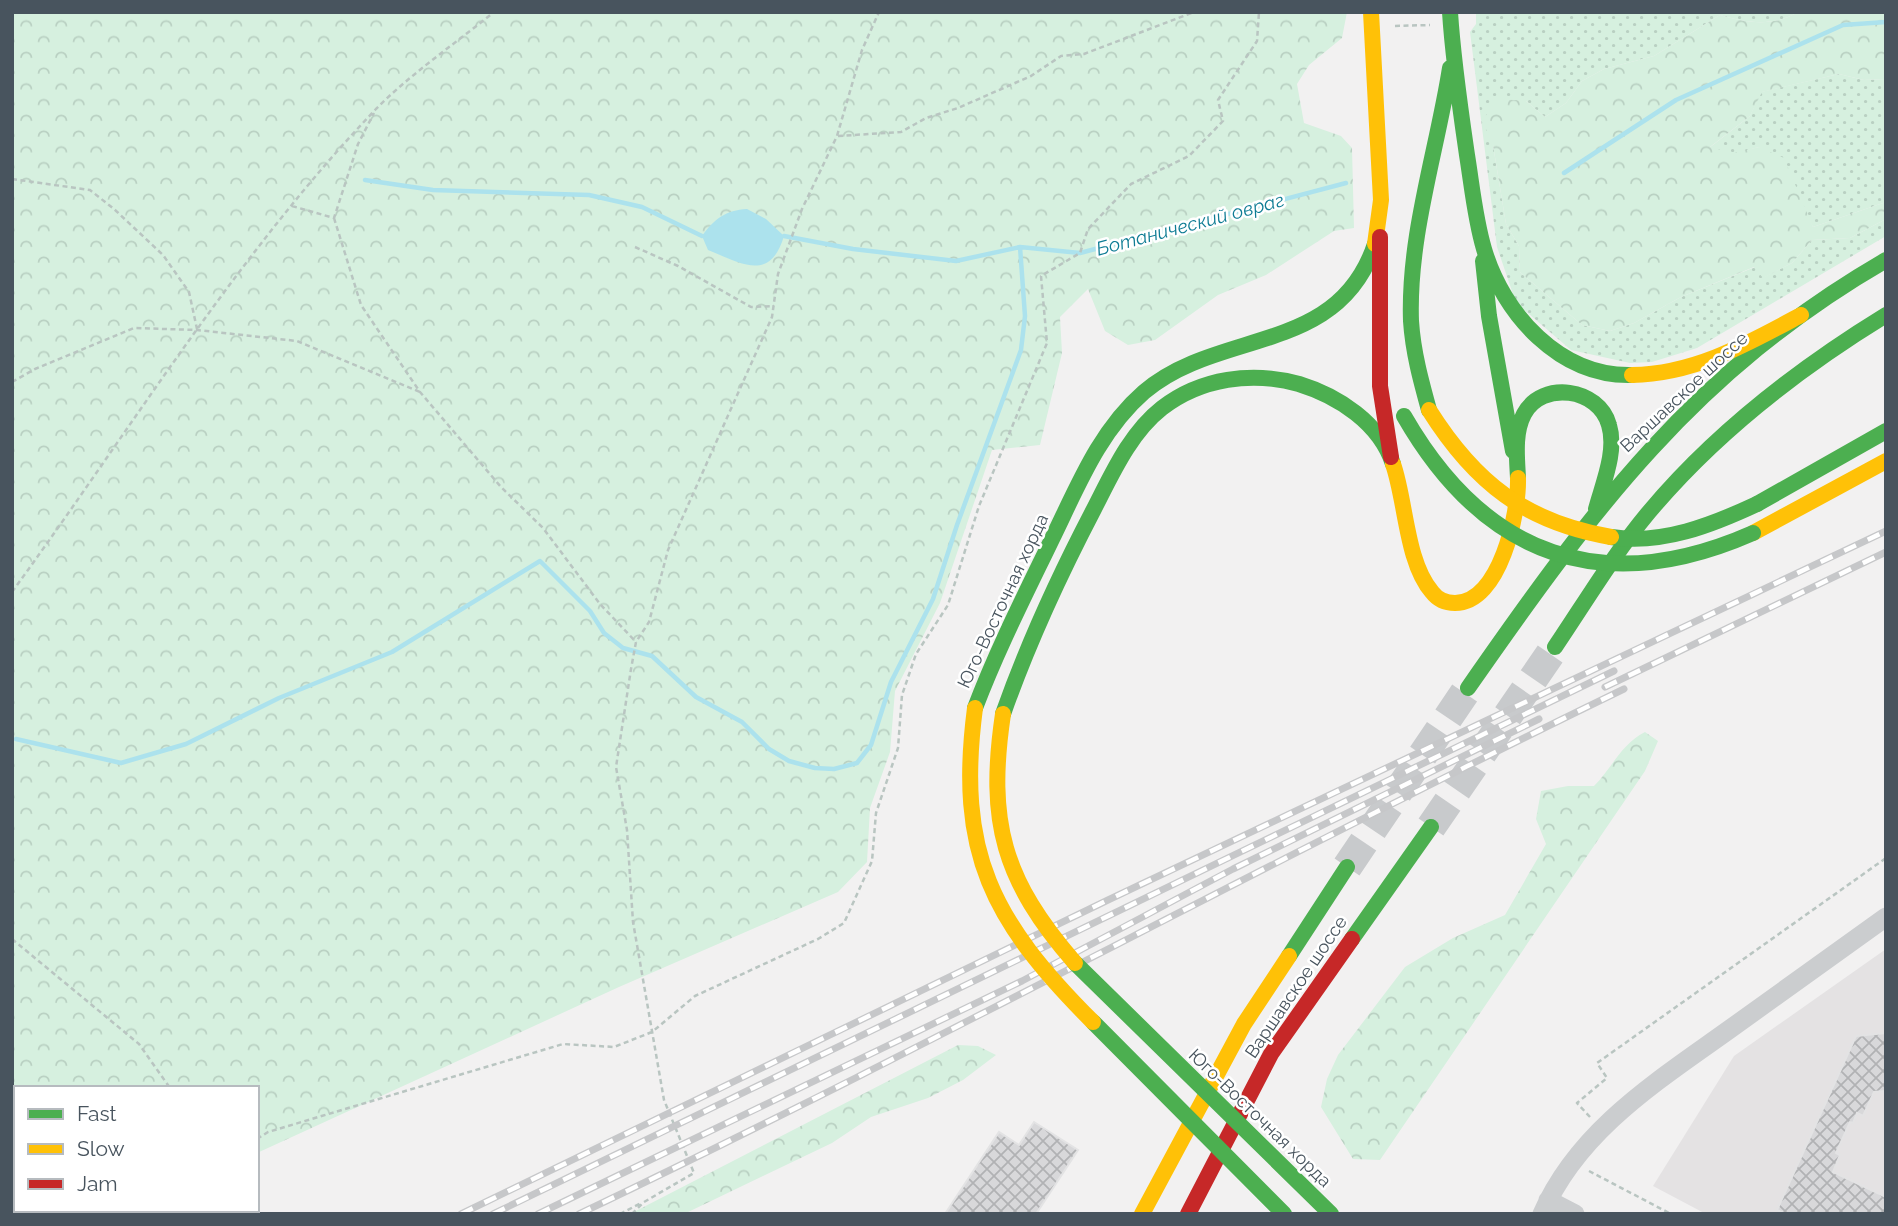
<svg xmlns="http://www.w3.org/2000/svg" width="1898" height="1226" viewBox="0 0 1898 1226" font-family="Raleway,sans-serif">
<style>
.education{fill:#e4e2e3}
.grass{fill:url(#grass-dots)}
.forest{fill:url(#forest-crowns)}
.water{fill:#ace2ed}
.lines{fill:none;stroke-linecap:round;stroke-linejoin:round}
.stream{stroke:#ace2ed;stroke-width:4.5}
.building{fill:url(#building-cross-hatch);stroke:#e3e3e4;stroke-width:2}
.primary-tunnel{stroke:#c8cacc;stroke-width:30;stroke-dasharray:30 15;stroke-linecap:butt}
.path{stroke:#b9c5c1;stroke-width:2.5;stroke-dasharray:5 3.5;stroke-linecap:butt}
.street{stroke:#cbcdcf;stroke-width:19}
.fast{stroke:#4caf50;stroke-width:16}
.slow{stroke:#ffc107;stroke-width:16}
.jam{stroke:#c62828;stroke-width:16}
.rail-casing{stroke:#c6c7c9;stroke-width:7}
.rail{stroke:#fff;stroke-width:4.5;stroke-dasharray:13;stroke-linecap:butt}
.fast-bridge{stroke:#4caf50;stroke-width:16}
.slow-bridge{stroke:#ffc107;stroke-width:16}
.labels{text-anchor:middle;stroke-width:5;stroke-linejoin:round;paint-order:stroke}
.street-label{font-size:18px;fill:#48545e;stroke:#fff}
.water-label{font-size:19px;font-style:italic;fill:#0e7c94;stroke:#fff}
</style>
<defs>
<pattern id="grass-dots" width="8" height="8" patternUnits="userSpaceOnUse" patternTransform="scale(1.75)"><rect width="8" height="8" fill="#d6f0df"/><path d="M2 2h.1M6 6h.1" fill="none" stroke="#b9d0c2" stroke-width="1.8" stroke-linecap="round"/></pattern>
<pattern id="forest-crowns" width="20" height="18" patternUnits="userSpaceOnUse" patternTransform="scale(1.75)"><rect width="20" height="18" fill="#d6f0df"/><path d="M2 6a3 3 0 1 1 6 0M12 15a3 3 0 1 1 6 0" fill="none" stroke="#b9d0c2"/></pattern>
<pattern id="building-cross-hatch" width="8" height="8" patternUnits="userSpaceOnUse" patternTransform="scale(1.75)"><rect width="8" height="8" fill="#d8d8da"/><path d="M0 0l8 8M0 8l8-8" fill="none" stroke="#b1b2b4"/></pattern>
</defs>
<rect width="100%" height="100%" fill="#f2f1f1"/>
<path class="education" d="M1886,949V1214H1706L1653,1186L1734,1056Z"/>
<path class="grass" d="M1476,12H1798C1774,27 1746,23 1720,15L1654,56L1604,69L1582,81L1566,103L1545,117L1526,101L1493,145L1506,224L1519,246L1520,272L1582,325L1610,331L1634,323L1681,297L1755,267L1764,277L1792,263L1812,240L1850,238L1886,219V236L1697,348L1652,362L1630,363L1571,350L1516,303L1497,247L1470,32L1476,24Z
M1839,74L1864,80L1886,79V202L1813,227L1801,205L1759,147L1733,154L1709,148L1750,116L1761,92Z"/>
<path class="forest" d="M12,12H1347L1342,38L1309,65L1297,84L1304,123L1341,136L1352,148L1354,228L1334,231L1266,275L1218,295L1155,340L1128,345L1105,331L1088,289L1060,317L1062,353L1040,445L992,450L940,603L895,691L890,752L870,808L867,862L838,892L619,987L257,1153V1088H16V1210H124L116,1214H12Z
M1798,12H1886V79L1864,80L1839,74L1762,92L1750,116L1710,147L1733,153L1759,147L1784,158L1813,227L1886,202V219L1850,238L1812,240L1792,263L1763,278L1754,267L1681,297L1634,323L1610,331L1582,325L1520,272L1519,246L1506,224L1493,145L1482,120L1500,99L1526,101L1545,117L1566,103L1582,81L1604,69L1654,56L1720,15C1746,23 1774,27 1798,12Z
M1645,732L1658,741L1645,771L1380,1160L1353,1159L1321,1107L1327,1079L1338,1055L1405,967L1453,938L1505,915L1546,844L1536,819L1541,791L1568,786H1594C1613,767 1621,744 1645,732Z
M958,1045L978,1046L996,1055L963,1080L928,1098L871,1117L832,1143L684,1214H630Z"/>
<path class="water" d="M747,209L766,219L784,236C770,283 741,263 708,250L702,236C714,219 726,210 747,209Z"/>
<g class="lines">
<path class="stream" d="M1564,173L1676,100L1843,25L1886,22
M365,180L433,190L589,195L642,207L702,236
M784,236L853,249L956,261L1020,247L1080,253L1346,183
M16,739L121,763L186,744L279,698L392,652L540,561L590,611L604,633L623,648L652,656L696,697L742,722L769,749L789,761L815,768L834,769L857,763L871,745L891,682L933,599L957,525L1021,350L1025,316L1020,247"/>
</g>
<path class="building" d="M1886,1033V1091L1874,1092L1863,1116L1857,1113L1853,1123L1850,1122L1836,1153L1840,1155L1833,1172L1886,1197V1214H1786L1777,1210L1856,1036Z
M1034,1122L1078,1150L1036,1214H945L999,1132L1019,1145Z"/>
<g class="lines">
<path class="primary-tunnel" d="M1431,827L1555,647
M1347,867L1468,688"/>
<path class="path" d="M1395,26L1430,25
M838,136L901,132L926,118L958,108L1031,76L1061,56L1084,54L1194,12
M12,179L90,190L114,209L163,255L189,292L197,329
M292,206L334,218L358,144L374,113
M334,218L361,305L420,392L501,487L543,528L600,604L636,642
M635,247L678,266L751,307L774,306
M12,382L35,369L134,328L197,330L297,341L420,392
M12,592C131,429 236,256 375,110C409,75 456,43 494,12
M12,939L139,1044L170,1088
M1590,1117L1577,1103L1607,1078L1597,1063L1886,858
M257,1139L268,1132L563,1044L614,1047L652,1032L695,996L818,939L844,923L872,861L876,813L898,748L902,695L916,654L948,605L979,506L1047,343L1041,276L1080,253L1088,229L1131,184L1189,156L1223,121L1218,100L1257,41L1259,12
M1589,1171L1671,1214
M89,1214L97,1210
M620,1214L641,1203
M632,1214L644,1202L694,1173L664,1100L633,922L627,830L616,767L631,669L636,642L649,622L668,550L772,317L778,274L802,209L837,136L862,50L879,12"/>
<path class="street" d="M1548,1200L1575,1214
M1542,1214C1578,1130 1659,1080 1730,1029C1782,992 1834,954 1886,917"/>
<path class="fast" d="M1450,12C1453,60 1460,107 1467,155C1472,186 1475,219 1484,249C1503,314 1560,377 1632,375
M1483,261L1489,316L1513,451
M1429,410C1421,381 1413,352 1411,321C1408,236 1437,151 1450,68
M1518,478C1517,457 1514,433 1524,414C1542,380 1599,388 1609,425C1617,451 1603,483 1596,509
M1757,504L1886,431
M1555,647C1586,601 1614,554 1649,512C1716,432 1798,369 1886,315
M1468,688C1592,510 1694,371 1886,260
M975,708C997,650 1025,595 1052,539C1077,488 1099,431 1144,392C1219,328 1338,356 1375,244
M1003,714C1028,643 1059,576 1094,509C1112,474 1130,433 1162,408C1201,378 1252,371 1299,384C1338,396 1380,423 1393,464
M1352,939L1431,827
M1289,956L1347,867"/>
<path class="slow" d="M1371,12L1381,200L1375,244
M1632,375C1695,374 1747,344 1801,315
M1393,464C1406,501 1406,562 1432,592C1438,600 1446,603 1455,603C1500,603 1519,513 1518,478
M1753,533L1886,461
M1142,1214L1244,1024L1289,956"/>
<path class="jam" d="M1380,237V386L1391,457
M1188,1214L1271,1054L1352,939"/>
<g class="rail-casing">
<path id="rail" d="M1605,687L1886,552
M461,1214L1108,900L1886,531
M493,1214L1614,671
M538,1214L1022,981L1233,869L1539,719
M579,1214C931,1046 1273,859 1624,689"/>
</g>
<use href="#rail" class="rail"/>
<path class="fast-bridge" d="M1404,416C1485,557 1603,599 1753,533
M1611,537C1662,545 1712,525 1757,504
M1075,963L1331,1214
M1093,1022L1284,1214"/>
<path class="slow-bridge" d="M1429,410C1475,483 1525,522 1611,537
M975,708C956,853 992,921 1093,1022
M1003,714C987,822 1003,880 1075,963"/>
</g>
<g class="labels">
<g class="street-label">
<text transform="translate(1684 392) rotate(-43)" y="6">Варшавское шоссе</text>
<text transform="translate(1003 601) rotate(-65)" y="6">Юго-Восточная хорда</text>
<text transform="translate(1296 987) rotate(-56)" y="6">Варшавское шоссе</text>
<text transform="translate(1260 1118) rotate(44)" y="6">Юго-Восточная хорда</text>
</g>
<g class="water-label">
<text transform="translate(1190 224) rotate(-15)" y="7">Ботанический овраг</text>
</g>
</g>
<rect width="1898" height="1226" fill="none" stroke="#48545e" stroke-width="28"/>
<rect x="14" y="1086" width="245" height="126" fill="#ffffff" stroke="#b6bbbf" stroke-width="2"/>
<rect x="28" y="1109" width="35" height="10" fill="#4caf50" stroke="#b6bbbf" stroke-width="2"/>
<text x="77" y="1121" font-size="21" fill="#48545e">Fast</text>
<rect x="28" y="1144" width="35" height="10" fill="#ffc107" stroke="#b6bbbf" stroke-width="2"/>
<text x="77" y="1156" font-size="21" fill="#48545e">Slow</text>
<rect x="28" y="1179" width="35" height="10" fill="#c62828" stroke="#b6bbbf" stroke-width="2"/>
<text x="77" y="1191" font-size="21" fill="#48545e">Jam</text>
</svg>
